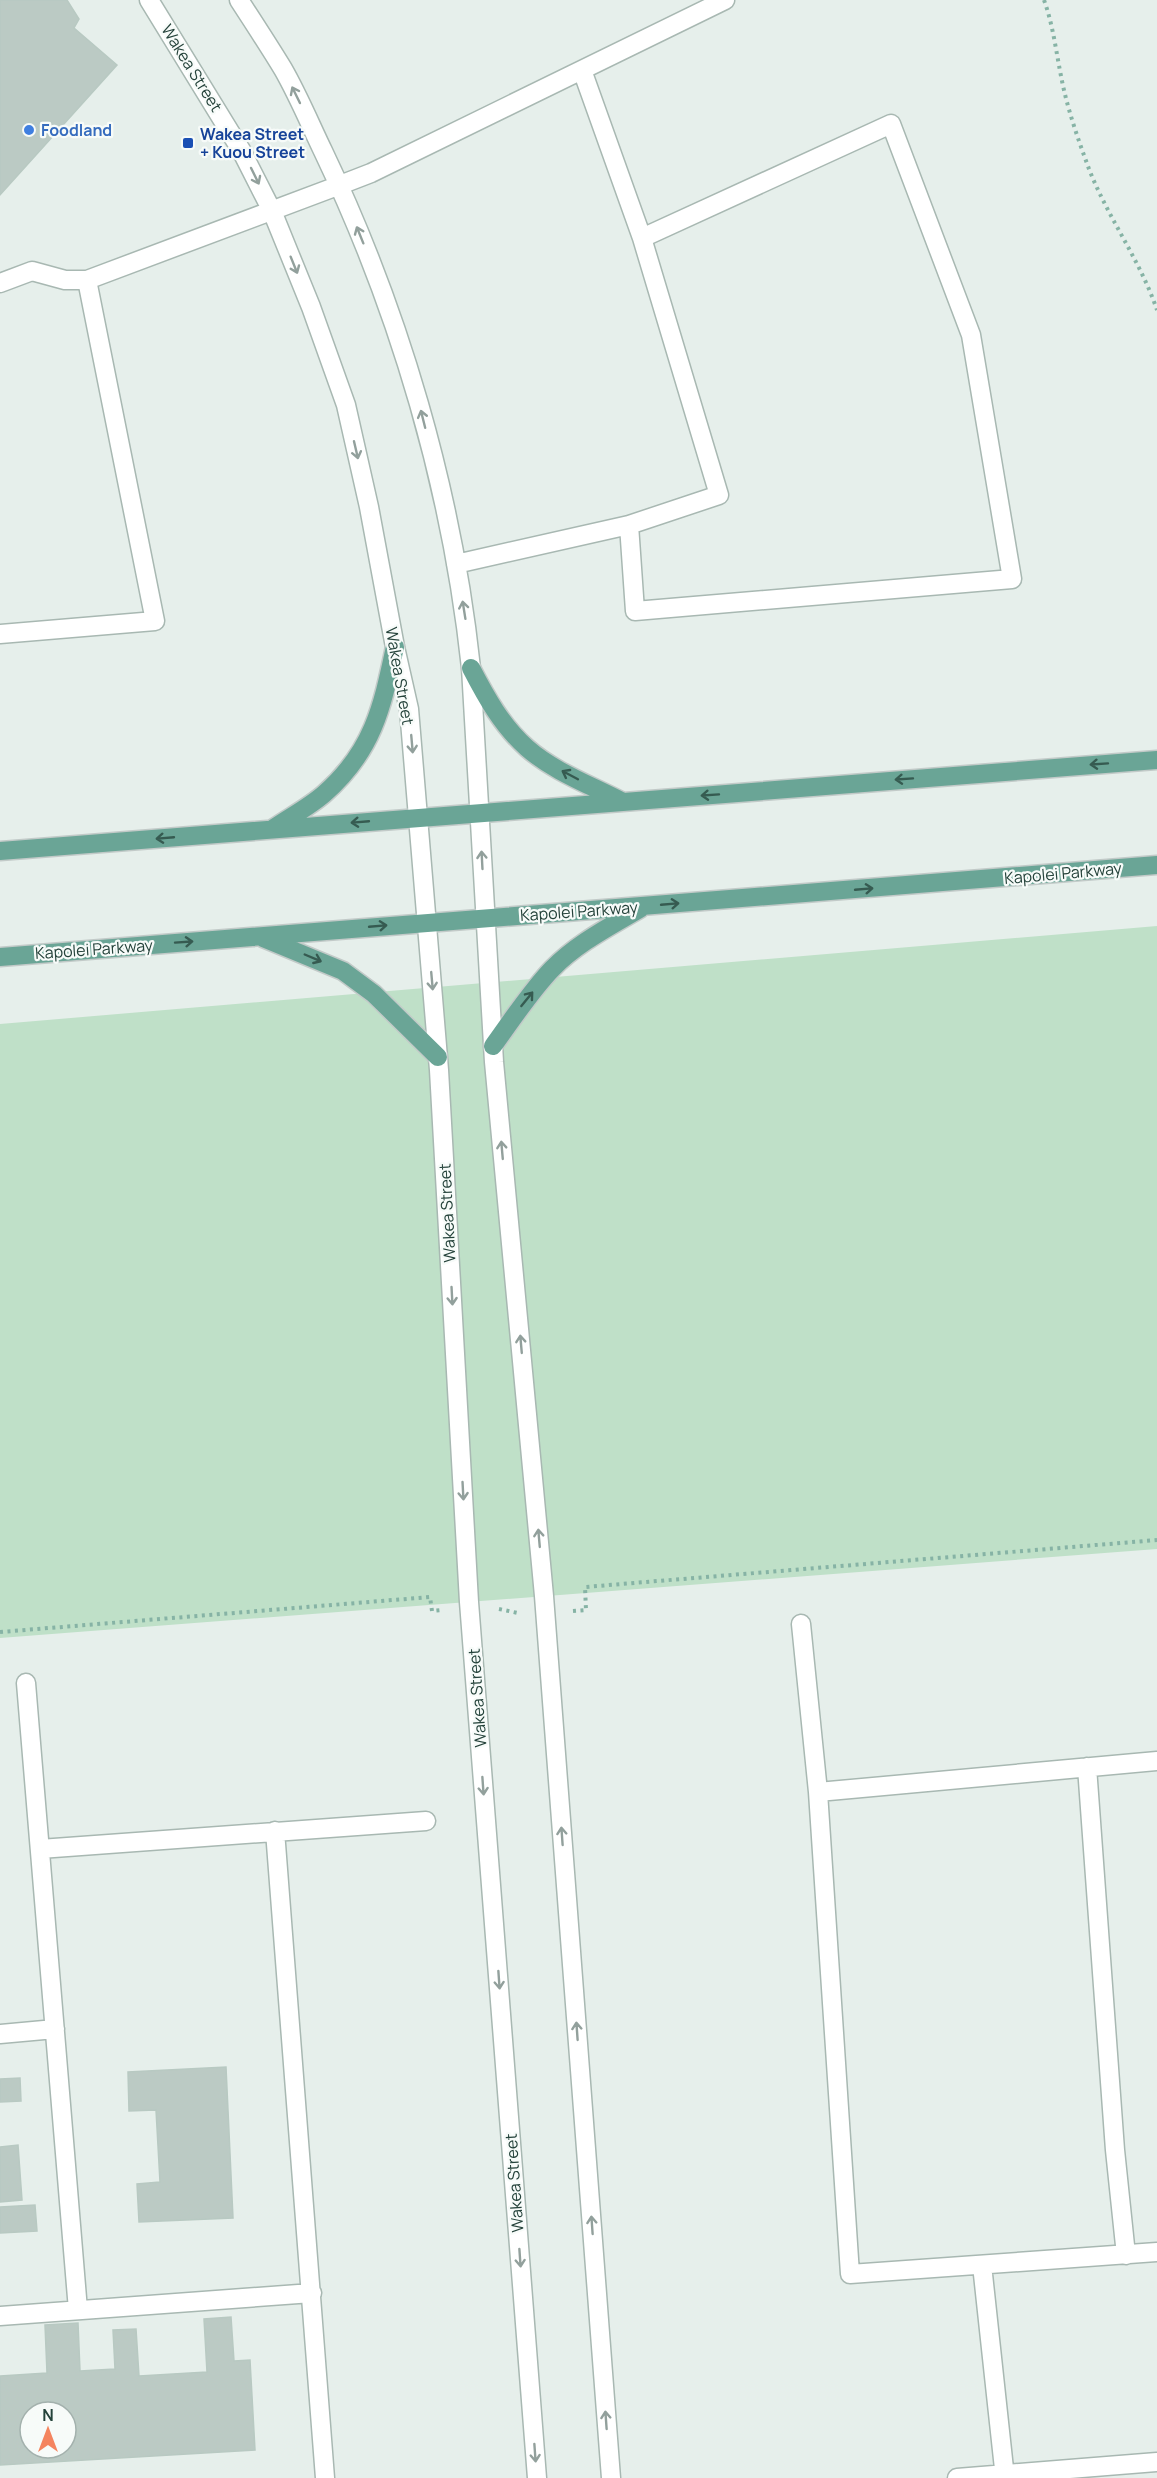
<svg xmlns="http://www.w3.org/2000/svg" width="1157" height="2478" viewBox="0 0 1157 2478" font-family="Manrope,sans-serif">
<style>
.green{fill:#bfe0c8}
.building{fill:#bbcac4;stroke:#b8c9c2;stroke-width:1.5;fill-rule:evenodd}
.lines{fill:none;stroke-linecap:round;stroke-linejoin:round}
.minor-casing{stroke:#a8b8b2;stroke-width:21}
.major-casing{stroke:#c2cac8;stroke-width:21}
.path{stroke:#86b3a5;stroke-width:4;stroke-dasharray:3 4.5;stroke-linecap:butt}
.minor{stroke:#fff;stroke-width:18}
.major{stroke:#6aa596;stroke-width:18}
.oneway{stroke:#92a09c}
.oneway2{stroke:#365b51}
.shop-dot{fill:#3f7fe0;stroke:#f7fbf9;stroke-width:2}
.transit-dot{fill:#1a4fb4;stroke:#f7fbf9;stroke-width:2}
.labels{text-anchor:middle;stroke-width:4.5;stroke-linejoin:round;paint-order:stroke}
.street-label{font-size:16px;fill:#24423a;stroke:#f7fbf9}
.shop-label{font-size:16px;font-weight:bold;fill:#366cbe;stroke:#f7fbf9;text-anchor:start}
.transit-label{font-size:16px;font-weight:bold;fill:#164399;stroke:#f7fbf9;text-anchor:start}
</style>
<rect width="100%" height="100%" fill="#e6efeb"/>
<path class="green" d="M1157,926V1549L0,1638V1024Z"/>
<path class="building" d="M0,0H67L79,19L74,28L117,65L0,195Z
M226,2067L233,2218L139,2222L137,2184L160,2182L156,2110L129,2111L128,2072Z
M20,2078L21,2101L0,2102V2079Z
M18,2145L22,2200L0,2202V2147Z
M35,2205L37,2231L0,2233V2207Z
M231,2317L234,2361L250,2360L255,2450L0,2465V2376L47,2373L45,2325L78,2323L80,2371L115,2369L113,2330L136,2329L139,2376L207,2372L204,2319ZM30,2412H66V2448H30Z"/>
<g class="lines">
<g class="minor-casing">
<path id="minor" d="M149,0L241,150L272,211L311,307L346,405L369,507L395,647L409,709L439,1070L469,1602L537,2478
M239,0C254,23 269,46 283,69C298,95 310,124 323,151C400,312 452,490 471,668L494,1062L544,1596L611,2478
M0,283L32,271L65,280H87L340,185L371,173L725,0
M629,525L635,611L1012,579L971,335L891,124L642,238
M456,564L629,525L719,495L642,238L582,70
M0,634L155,621L87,280
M801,1624L818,1792L850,2274L1157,2252
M26,1683L78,2310
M1087,1767L1115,2150L1126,2255
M818,1792L1157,1761
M275,1831L325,2478
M40,1849L426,1821
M0,2034L55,2029
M982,2265L1005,2478
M0,2316L312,2293
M957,2478L1157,2462"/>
</g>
<g class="major-casing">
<path id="major" d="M471,668C486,697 502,726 527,748C553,771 590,785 621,801
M274,828C290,817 309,807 324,794C373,751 382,708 395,647
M0,851L1157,760
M263,938L343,971L374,994L438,1057
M0,957L1157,865
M493,1046C512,1020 530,992 552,969C577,943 611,926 641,908"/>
</g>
<path class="path" d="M1044,0C1053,25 1056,51 1061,76C1067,108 1078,139 1089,169C1108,218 1140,260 1157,310
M499,1609L518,1613
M573,1611L586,1610L585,1587L1157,1540
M0,1632L430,1597L432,1611L442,1610"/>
<use href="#minor" class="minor"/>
<use href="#major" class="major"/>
</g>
<defs><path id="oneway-shaft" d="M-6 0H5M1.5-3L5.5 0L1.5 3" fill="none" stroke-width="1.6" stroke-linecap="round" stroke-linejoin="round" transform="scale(1.5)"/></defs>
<g class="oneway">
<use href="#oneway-shaft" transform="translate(296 95) rotate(-116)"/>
<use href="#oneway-shaft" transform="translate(255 176) rotate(64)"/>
<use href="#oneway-shaft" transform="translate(360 235) rotate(-112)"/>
<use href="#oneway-shaft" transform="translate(294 265) rotate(68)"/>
<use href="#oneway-shaft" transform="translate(423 419) rotate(-104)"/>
<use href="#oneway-shaft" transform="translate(356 450) rotate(77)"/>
<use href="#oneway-shaft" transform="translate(464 610) rotate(-99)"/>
<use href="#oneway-shaft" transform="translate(412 744) rotate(85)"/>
<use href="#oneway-shaft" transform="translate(482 860) rotate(-93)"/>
<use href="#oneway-shaft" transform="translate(432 981) rotate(85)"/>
<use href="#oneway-shaft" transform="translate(502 1150) rotate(-95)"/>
<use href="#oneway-shaft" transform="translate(452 1296) rotate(87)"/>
<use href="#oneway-shaft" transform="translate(521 1344) rotate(-95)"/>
<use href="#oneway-shaft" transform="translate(463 1491) rotate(87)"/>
<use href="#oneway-shaft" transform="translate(539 1538) rotate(-95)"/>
<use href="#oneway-shaft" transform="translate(483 1786) rotate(86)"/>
<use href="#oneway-shaft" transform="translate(562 1836) rotate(-94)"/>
<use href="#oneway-shaft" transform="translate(499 1980) rotate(86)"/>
<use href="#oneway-shaft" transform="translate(577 2031) rotate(-94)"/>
<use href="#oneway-shaft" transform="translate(592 2225) rotate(-94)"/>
<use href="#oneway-shaft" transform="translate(520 2258) rotate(86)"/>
<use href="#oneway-shaft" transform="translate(606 2420) rotate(-94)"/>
<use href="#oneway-shaft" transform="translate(535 2453) rotate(86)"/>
</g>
<g class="oneway2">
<use href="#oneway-shaft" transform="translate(1099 764) rotate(176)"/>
<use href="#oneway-shaft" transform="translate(570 775) rotate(-152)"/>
<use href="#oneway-shaft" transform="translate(904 779) rotate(176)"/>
<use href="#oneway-shaft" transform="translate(710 795) rotate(176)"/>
<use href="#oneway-shaft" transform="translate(360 822) rotate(175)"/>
<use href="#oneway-shaft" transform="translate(165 838) rotate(175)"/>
<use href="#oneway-shaft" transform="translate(864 889) rotate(-5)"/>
<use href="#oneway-shaft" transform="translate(670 904) rotate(-5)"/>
<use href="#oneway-shaft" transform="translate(378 926) rotate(-5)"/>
<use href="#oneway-shaft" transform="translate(184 942) rotate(-4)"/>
<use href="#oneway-shaft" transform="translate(313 958) rotate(23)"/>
<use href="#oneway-shaft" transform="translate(527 999) rotate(-51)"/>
</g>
<circle class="shop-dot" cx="29" cy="130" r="6"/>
<rect class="transit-dot" x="182" y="137" width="12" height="12" rx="3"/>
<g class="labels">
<g class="street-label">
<text transform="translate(192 68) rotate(58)" y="6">Wakea Street</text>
<text transform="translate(400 676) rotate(80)" y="6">Wakea Street</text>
<text transform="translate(1063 873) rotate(-5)" y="6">Kapolei Parkway</text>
<text transform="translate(579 911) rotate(-4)" y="6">Kapolei Parkway</text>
<text transform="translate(94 949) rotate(-4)" y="6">Kapolei Parkway</text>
<text transform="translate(447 1213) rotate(-93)" y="6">Wakea Street</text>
<text transform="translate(477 1698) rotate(-94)" y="6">Wakea Street</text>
<text transform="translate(514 2183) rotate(-94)" y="6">Wakea Street</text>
</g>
<g class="shop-label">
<text x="41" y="136">Foodland</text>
</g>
<g class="transit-label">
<text x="200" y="140">Wakea Street<tspan x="200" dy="18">+ Kuou Street</tspan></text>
</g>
</g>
<g transform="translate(48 2430)"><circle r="28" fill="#f7fbf9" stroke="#a3b1ad" stroke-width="1.5"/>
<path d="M0-4.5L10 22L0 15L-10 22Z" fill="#f4845f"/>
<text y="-9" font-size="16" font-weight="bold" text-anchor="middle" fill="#24423a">N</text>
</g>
</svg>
